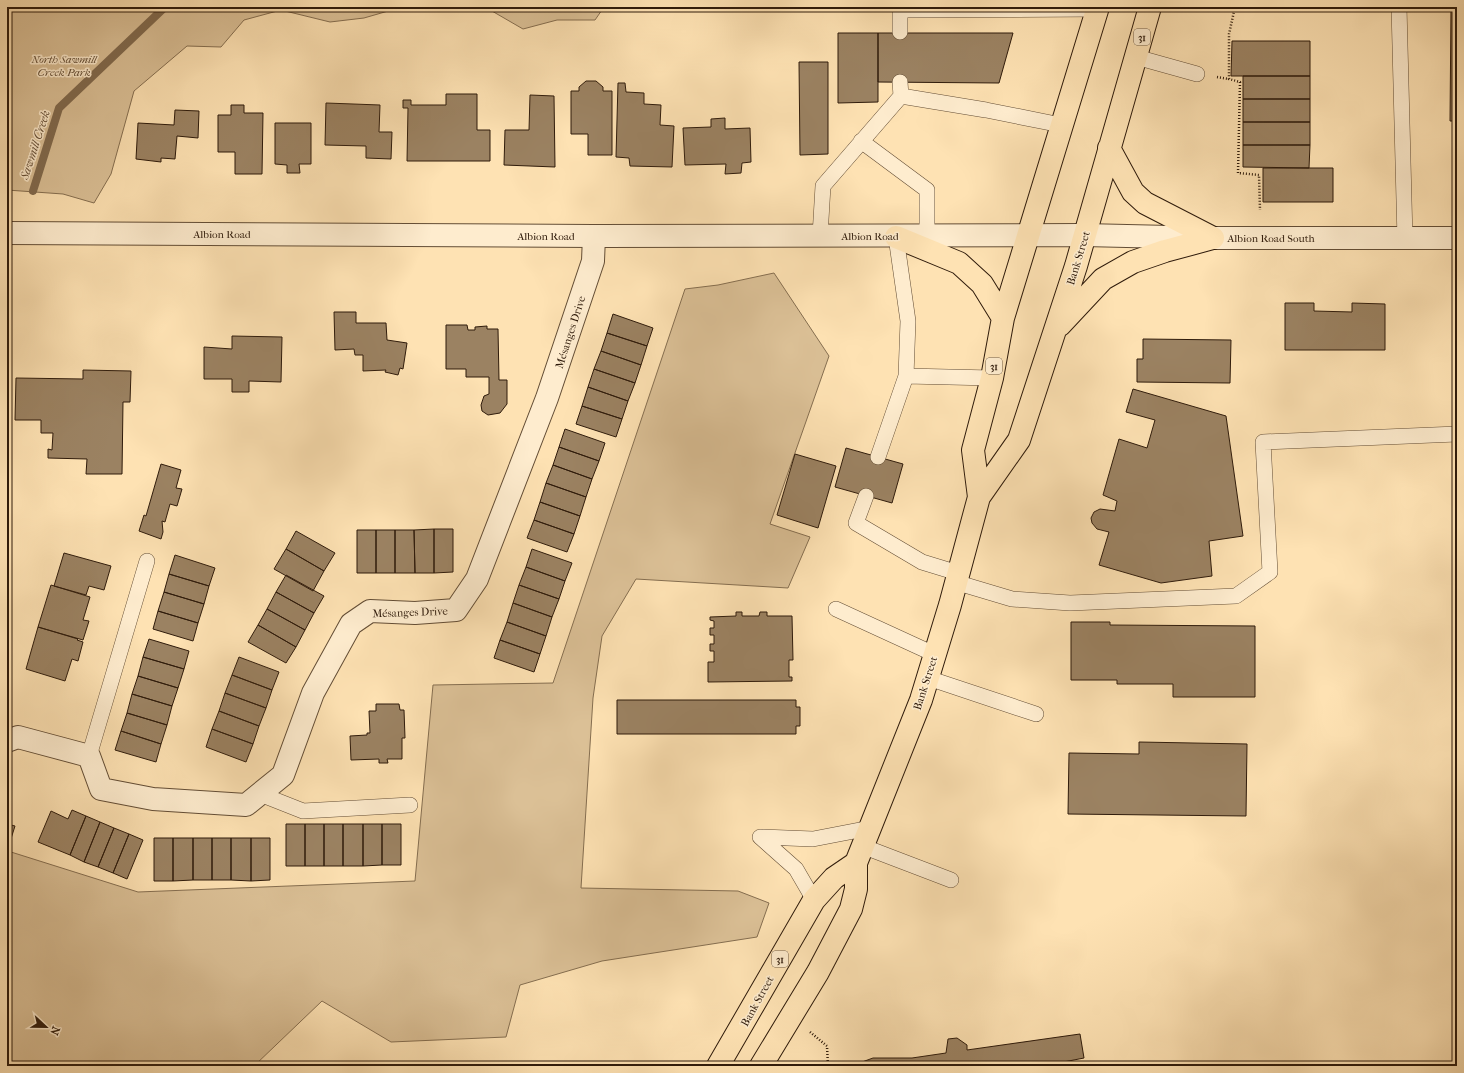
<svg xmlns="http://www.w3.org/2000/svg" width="1464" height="1073" viewBox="0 0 1464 1073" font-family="'IM FELL French Canon',serif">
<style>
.green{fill:#dbc096;stroke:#856e50}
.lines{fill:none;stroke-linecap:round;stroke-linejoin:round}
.stream{stroke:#816a4e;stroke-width:8}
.building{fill:#9b8262;stroke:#2f1b0b}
.service-casing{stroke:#634d35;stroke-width:16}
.minor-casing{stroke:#634d35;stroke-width:24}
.tertiary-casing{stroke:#634d35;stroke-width:24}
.primary-casing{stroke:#2f1b0b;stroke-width:24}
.path{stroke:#2f1b0b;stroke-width:2.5;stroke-dasharray:1 2;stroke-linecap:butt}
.service{stroke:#feecce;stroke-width:15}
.minor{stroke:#feecce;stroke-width:22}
.tertiary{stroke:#feecce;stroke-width:22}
.primary{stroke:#fee2b3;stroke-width:22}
.labels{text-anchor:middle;stroke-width:3;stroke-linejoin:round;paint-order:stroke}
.shield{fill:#feecce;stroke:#6d5a46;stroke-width:1}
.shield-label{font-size:10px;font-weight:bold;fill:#2f1b0b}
.park-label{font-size:11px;font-style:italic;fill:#634d35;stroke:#feecce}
.street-label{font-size:11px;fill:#2f1b0b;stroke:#feecce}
.water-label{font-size:12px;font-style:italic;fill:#664f37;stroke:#feecce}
</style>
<rect width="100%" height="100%" fill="#fee2b3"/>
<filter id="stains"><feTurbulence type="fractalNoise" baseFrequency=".005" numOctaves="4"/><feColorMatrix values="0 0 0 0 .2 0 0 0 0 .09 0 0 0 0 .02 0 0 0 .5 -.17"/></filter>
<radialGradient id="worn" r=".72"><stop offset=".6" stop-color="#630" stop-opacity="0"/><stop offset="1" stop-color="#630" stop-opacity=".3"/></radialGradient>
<path class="green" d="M7,7H402L364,18L330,22L281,10L244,20L221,47L187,46L134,91L111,174L94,203L63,194L7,190Z
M485,7H604L595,20H557L523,29Z
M774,273L829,356L770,524L810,537L788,588L636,579L602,636L593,698L581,888L738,891L769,903L757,937L602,961L520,985L506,1037L391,1042L322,1001L254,1066H7V863L11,852L138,892L415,881L433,685L553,683L685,289L718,285Z"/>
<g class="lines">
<path class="stream" d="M33,191L59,108L165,7"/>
</g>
<path class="building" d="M1451,7H1457V121H1450Z
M838,33H878V102L838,103Z
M878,33H1013L999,83L878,82Z
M1232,41H1310V76H1231Z
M799,62H828V154L800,155Z
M1243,76H1310V99H1243Z
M586,81H596L603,87V91H612V155H588V134H571V91H579V87Z
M618,83H625L626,92L644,93V104L661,105L660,125L674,126L672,167L630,166L629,158L616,157Z
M446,94H477V130H490V161H407L408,108H403V100H411V105H446Z
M530,95L554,96L555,167L504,165L505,130H529Z
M1243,99H1310V122H1243Z
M326,103L380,105L379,132H392L391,159L366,158V146L325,145Z
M231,105H244V113H263L262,174H235V152H218V115H231Z
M175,110L199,111L198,138L177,136L175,159L161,158V162L136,159L138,123L174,125Z
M725,118V129L750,128L751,162L742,163L741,173L725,174L726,164L685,165L683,128L711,127V119Z
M1243,122H1310V145H1243Z
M275,123H311V164H299L300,173H287V165L275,164Z
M1243,145H1310L1309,168L1243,167Z
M1263,168H1333V202H1263Z
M1285,303H1314V311L1352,312V303L1385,304V350H1285Z
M334,312H356V323H386L387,340L407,343L403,369L400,368L398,375L385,372L386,370L363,371V355H355L354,349L335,350Z
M613,314L653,328L647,346L607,333Z
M446,325H467L468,330H475V327L487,326V329H498L499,380H507V404L500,413L488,415L482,411L481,405L484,396L489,394V377H466V369H446Z
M607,333L647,346L641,365L601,351Z
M232,336L282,337L281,382L249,381V392H232V379H204V347L232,349Z
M1143,339L1231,340L1230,383L1137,382V359H1143Z
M601,351L641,365L635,383L594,369Z
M594,369L635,383L628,401L588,387Z
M83,370L131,371L130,402H123L122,474H86L87,459L48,458V449L52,450L53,433H41V420H15L16,378L83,379Z
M588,387L628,401L622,419L582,406Z
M1133,389L1226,416L1243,536L1209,541L1212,576L1161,583L1099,565L1109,532L1097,529L1092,523L1091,518L1094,512L1100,509L1115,511L1117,501L1103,495L1119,439L1147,448L1155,420L1126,412Z
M582,406L622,419L616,437L576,424Z
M565,429L605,443L599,461L559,447Z
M559,447L599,461L592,479L553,465Z
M846,448L903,464L892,503L835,487Z
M795,454L836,466L818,528L777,515Z
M161,464L181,470L176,488L182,489L177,506L170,504L165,522L162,521L163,532L161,539L139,531L144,515L146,516Z
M553,465L592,479L586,497L546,483Z
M546,483L586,497L580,516L540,502Z
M540,502L580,516L574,534L534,520Z
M534,520L574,534L567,552L527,538Z
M434,529H453V572L434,573Z
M434,529V573H415L414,530Z
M357,530H376V573H357Z
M376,530H395V573H376Z
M395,530H414L415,573H395Z
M296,531L335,553L324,571L286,549Z
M286,549L324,571L313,591L274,569Z
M532,549L572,563L565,581L526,567Z
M64,553L111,566L104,590L89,586L86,595L54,586Z
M175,555L215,568L209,586L169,574Z
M526,567L565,581L559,599L519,585Z
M169,574L209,586L204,604L164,592Z
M286,575L324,596L314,613L276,592Z
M51,585L90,597L83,620L89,621L83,640L38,627Z
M519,585L559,599L552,617L513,603Z
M164,592L204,604L198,623L158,611Z
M276,592L314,613L305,630L267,609Z
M513,603L552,617L546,636L507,622Z
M267,609L305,630L296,647L258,625Z
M158,611L198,623L193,641L153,629Z
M736,612H742V616H759L760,612H767V616H792L793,660H789V677H792V681L708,682V662H714V651H710V644H714V635H710V628H714V621L710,620V617L736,616Z
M507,622L546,636L540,654L500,640Z
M1071,622H1110V625L1255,626V697H1173V684H1117V680H1071Z
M258,625L296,647L286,663L248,642Z
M38,627L78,639L77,640L83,642L78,661L72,659L65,681L26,669Z
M149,639L189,651L184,669L143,657Z
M500,640L540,654L534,672L494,658Z
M143,657L184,669L178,688L138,676Z
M239,657L279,672L272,690L232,675Z
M232,675L272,690L266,708L225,693Z
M138,676L178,688L172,706L132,694Z
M225,693L266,708L259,726L219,711Z
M132,694L172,706L167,725L127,713Z
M617,700H796V707H800V726H796V734H617Z
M376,704H399L400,710H404L405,738H402V759H387L388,763H379V759L351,760L350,736L367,735V733H370L369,711H376Z
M219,711L259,726L253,744L212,729Z
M127,713L167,725L161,744L121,731Z
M212,729L253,744L246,762L206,747Z
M121,731L161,744L156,762L115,750Z
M1139,742L1247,744L1246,816L1068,814L1069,753L1139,754Z
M72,810L86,816L70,855L38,842L51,811L68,819Z
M86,816L100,822L84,862L70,855Z
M100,822L114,828L98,867L84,862Z
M7,824L15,826L9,845L7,844Z
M286,824H305V866H286Z
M305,824H324V866H305Z
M324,824H343V866H324Z
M343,824H363V866H343Z
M363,824H382V865L363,866Z
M382,824H401V865H382Z
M114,828L129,834L113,873L98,867Z
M129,834L143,840L127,879L113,873Z
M154,838H173V881H154Z
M173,838H193V880L173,881Z
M193,838H212V880H193Z
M212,838H231V880H212Z
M231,838H251V881L231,880Z
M251,838H270V880L251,881Z
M1080,1034L1084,1058L1043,1066H859L862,1062L873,1058H912L946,1053L948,1039L957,1038L967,1045V1050Z"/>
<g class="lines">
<g class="service-casing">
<path id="service" d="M1399,7L1405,239
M900,32V10L1098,9
M1136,57L1197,74
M901,96L986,110L1061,125
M861,141L927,190V235
M820,236L823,186L901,96L900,82
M896,237L908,321L906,376L992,378
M878,457L906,376
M866,496L856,523L922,562L958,573
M955,582L1012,599L1070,603L1236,596L1270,572L1263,442L1457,434
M836,609L934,654
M928,678L1036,714
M89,756L147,561
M260,794L303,811L410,805
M862,846L951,880
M814,900L796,869L760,837L813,839L870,828"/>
</g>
<g class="minor-casing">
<path id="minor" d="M7,741L18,737L89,756L101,789L153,799L246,805L283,775L313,693L351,624L370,611L415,613L456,610L477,579L547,398L593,261L594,236"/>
</g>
<g class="tertiary-casing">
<path id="tertiary" d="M7,233L594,236L1084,235L1213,238H1457"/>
</g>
<g class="primary-casing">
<path id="primary" d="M1109,148L1133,192L1145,203L1213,238
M896,237L959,263L982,284L1003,318
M1060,325L1103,279L1133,262L1165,251L1213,238
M979,497L973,450L992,378L1003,318L1098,7
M718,1066L814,900L834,878L856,863
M761,1066L818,972L851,909L856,889V863L921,700L950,605L979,497L1019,440L1076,266L1150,7"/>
</g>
<path class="path" d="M1235,7L1229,34V79L1240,82L1238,173L1259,175L1260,210
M1217,77L1229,79
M810,1032L827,1046L828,1066"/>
<use href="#service" class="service"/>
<use href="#minor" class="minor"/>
<use href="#tertiary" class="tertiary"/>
<use href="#primary" class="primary"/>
</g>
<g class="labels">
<g class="shield">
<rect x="1134" y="29" width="16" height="16" rx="3"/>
<rect x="986" y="358" width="16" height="16" rx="3"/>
<rect x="772" y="951" width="16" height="16" rx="3"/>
</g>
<g class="shield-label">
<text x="1142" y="41">31</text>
<text x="994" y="370">31</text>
<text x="780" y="963">31</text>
</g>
<g class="park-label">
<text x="64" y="63">North Sawmill<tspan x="64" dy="13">Creek Park</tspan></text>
</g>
<g class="street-label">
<text x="222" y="238">Albion Road</text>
<text x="546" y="240">Albion Road</text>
<text x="870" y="240">Albion Road</text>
<text x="1271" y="242">Albion Road South</text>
<text transform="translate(1078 258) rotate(-73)" y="4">Bank Street</text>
<text transform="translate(570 332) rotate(-72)" y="4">Mésanges Drive</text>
<text transform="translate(410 612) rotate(-2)" y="4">Mésanges Drive</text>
<text transform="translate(925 683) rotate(-72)" y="4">Bank Street</text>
<text transform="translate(757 1001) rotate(-61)" y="4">Bank Street</text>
</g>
<g class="water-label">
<text transform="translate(35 145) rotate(-72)" y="4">Sawmill Creek</text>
</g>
</g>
<rect width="1464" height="1073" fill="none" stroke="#fee2b3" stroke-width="24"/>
<rect x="8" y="8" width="1448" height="1057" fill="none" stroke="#2f1b0b" stroke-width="2"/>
<rect x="12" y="12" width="1440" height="1049" fill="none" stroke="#2f1b0b"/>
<g transform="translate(46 1027) rotate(112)" stroke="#feecce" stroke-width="3" paint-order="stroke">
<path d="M0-3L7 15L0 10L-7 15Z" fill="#2f1b0b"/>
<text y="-6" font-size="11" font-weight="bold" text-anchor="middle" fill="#2f1b0b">N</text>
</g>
<rect width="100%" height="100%" filter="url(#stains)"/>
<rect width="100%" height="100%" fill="url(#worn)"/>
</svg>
